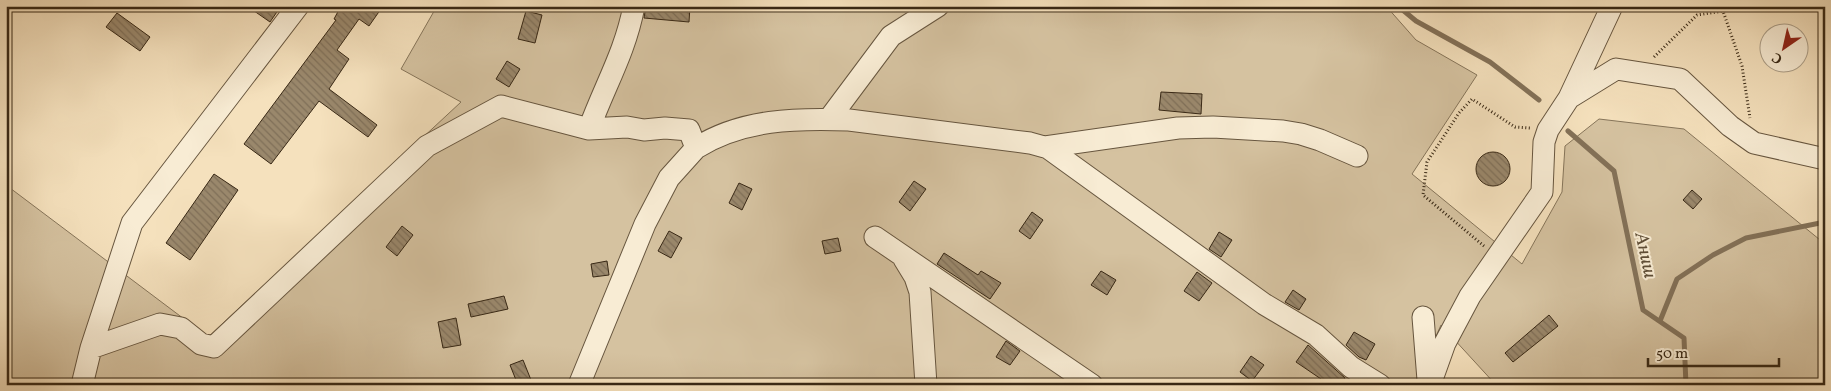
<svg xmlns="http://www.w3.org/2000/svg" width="1831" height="391" viewBox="0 0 1831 391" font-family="Vollkorn,serif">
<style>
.green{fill:#d5c2a0;stroke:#86755a}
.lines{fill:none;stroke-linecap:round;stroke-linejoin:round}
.stream{stroke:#837158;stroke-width:5}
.building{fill:url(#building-back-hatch);stroke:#382815}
.minor-casing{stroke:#67563f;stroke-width:23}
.path{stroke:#382815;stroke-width:3;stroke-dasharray:1 2.5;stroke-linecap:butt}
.minor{stroke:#f8ecd4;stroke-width:21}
.labels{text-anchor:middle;stroke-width:4;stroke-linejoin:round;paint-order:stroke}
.water-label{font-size:19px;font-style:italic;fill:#5e4d36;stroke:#f8ecd4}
</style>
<defs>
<pattern id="building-back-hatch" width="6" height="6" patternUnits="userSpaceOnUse" patternTransform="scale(1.25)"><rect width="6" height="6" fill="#9a886c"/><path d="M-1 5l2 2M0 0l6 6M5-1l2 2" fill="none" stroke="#7f6f58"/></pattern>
</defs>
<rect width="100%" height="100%" fill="#f5e1bd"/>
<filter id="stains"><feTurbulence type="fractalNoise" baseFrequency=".004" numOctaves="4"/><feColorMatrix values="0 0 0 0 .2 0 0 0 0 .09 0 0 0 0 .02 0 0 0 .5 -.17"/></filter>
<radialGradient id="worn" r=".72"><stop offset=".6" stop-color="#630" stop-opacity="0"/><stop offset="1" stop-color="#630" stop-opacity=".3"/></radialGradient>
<path class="green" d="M437,6H1386L1416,40L1477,75L1412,174L1522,264L1562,192L1565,146L1599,119L1684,129L1825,244V385H1496L1441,325L1414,385H6V185L208,337L461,102L401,69Z"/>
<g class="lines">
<path class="stream" d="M1398,6L1416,21L1490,62L1539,100
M1568,131L1614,171L1643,310L1684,338L1686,385
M1660,321L1677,279L1713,255L1746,238L1825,222"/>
</g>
<path class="building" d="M247,6H281L270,22Z
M341,6H383L369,26L359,19L337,50L349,59L329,89L377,125L368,137L319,101L271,164L244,144L336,20L334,19Z
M646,6H690L689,22L644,18Z
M526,11L542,15L535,43L518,39Z
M117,13L150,37L140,51L106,27Z
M507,61L520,69L509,87L496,79Z
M1161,92L1202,94L1201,114L1159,110Z
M1476 169a17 17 0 1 1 34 0a17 17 0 1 1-34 0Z
M214,174L238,190L190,260L166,243Z
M914,181L926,189L910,211L899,202Z
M739,183L752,189L742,210L729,203Z
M1692,190L1702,199L1693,209L1683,200Z
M1032,212L1043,220L1030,239L1019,231Z
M402,226L413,235L397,256L386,247Z
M669,231L682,238L671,258L658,251Z
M1219,232L1232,240L1221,257L1209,249Z
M838,238L841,251L825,254L822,241Z
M944,253L978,275L981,271L1001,283L990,299L937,264Z
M607,261L609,275L593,277L591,264Z
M1101,271L1116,280L1107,295L1091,285Z
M1197,272L1212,283L1199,301L1184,291Z
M1293,290L1306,299L1299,310L1285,302Z
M504,296L508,309L471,317L468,304Z
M1549,315L1558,326L1513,362L1505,353Z
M456,318L461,345L443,348L438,322Z
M1354,332L1375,344L1366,360L1359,357L1346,345Z
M1006,341L1020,351L1010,365L996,357Z
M1308,345L1345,378L1340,385H1317L1321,379L1296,362Z
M1251,356L1264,365L1252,381L1240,372Z
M523,360L533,385H518L510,365Z"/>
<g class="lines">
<g class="minor-casing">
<path id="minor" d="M1569,98L1612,6
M829,119L891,36L938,6
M1045,147L1178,128L1213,127L1283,131L1301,134L1320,140L1357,156
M696,148C742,119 796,118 849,120L1030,143L1048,148L1264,304L1316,335L1351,367L1380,385
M875,237L1092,385
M904,259L915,277L920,292L926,385
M1423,317L1428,380
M91,348L160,324L181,328L201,344L214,347L427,146L501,106L589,129
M82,385L91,348L132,223L298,6
M579,385L645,224L669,178L696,148L689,130L665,128L644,130L627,127L589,129C605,85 625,53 634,6
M1430,385L1445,343L1470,296L1542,192L1544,142L1548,130L1569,98L1616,69L1680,79L1730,126L1754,143L1825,159"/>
</g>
<path class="path" d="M1724,6L1723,11L1742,66L1750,118
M1654,57L1697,15L1723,11
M1484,246L1423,195L1427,162L1459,113L1472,99L1515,127L1530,128"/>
<use href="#minor" class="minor"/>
</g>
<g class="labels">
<g class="water-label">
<text transform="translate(1647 255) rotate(78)" y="7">Аниш</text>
</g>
</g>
<rect width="1831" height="391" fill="none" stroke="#f5e1bd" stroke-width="25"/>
<rect x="8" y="8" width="1816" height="376" fill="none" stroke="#382815" stroke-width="2.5"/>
<rect x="12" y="12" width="1806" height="366" fill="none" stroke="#382815"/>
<g transform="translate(1784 48) rotate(214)"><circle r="24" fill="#f8ecd4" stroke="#ab9e88"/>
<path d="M0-4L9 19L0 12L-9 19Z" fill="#8f2418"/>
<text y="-8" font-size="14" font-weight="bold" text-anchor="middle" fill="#382815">С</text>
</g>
<path d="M1648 358v8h131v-8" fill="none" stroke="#382815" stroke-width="2.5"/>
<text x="1656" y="358" font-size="15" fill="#382815" stroke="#f8ecd4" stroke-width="4" paint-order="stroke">50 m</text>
<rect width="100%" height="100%" filter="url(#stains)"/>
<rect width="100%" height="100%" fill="url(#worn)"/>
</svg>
